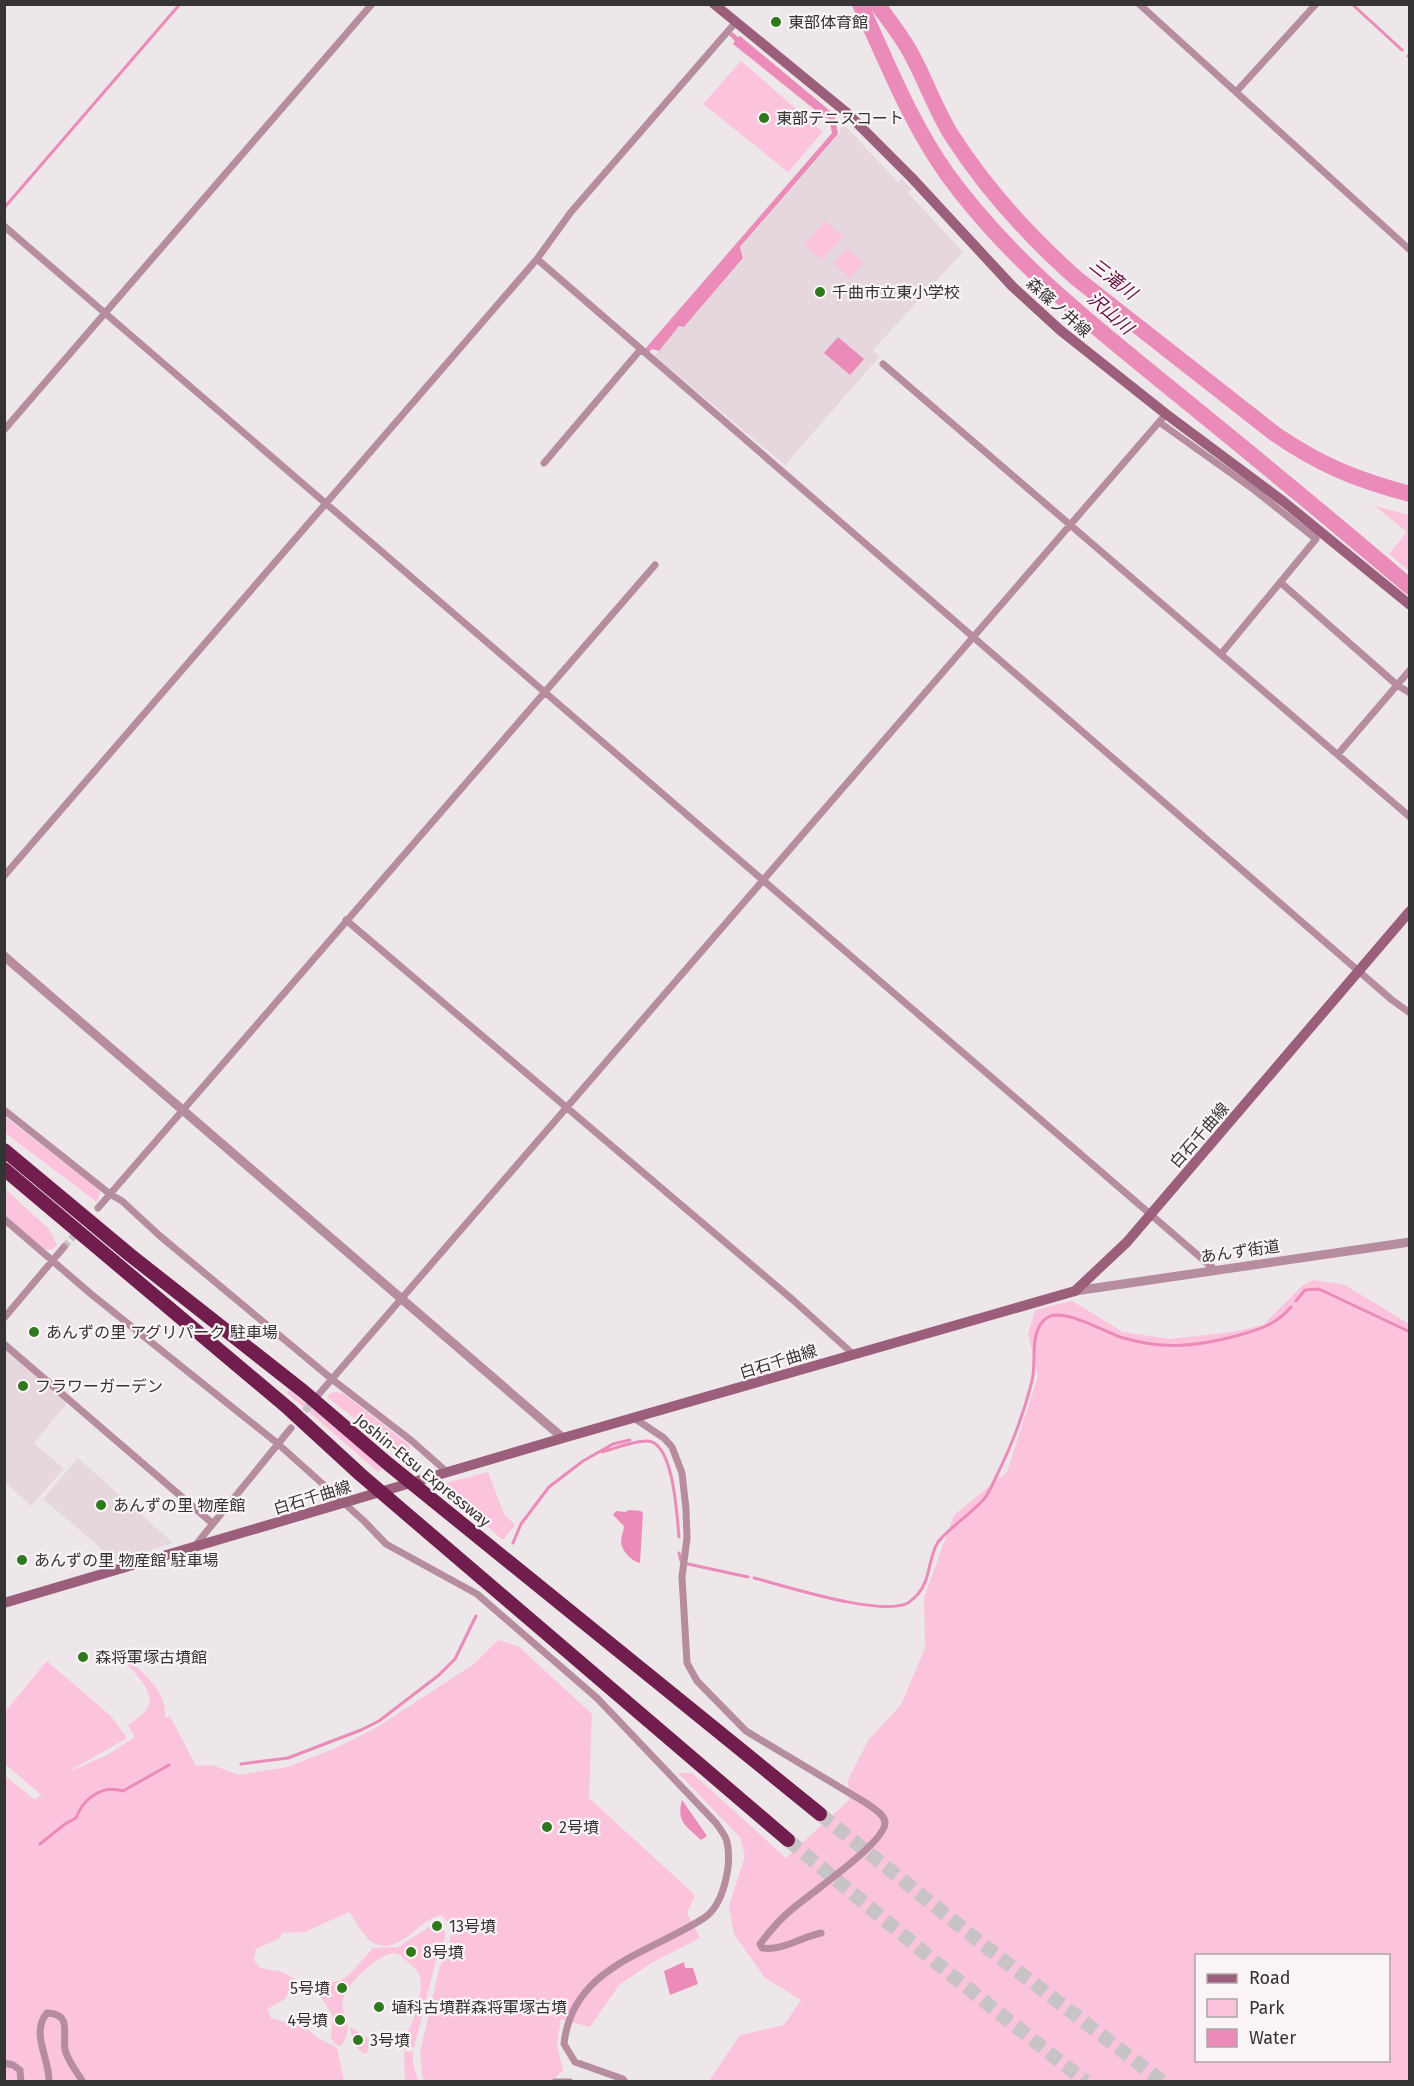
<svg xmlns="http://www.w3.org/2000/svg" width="1414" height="2086" viewBox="0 0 1414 2086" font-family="'Fira Sans','Noto Sans JP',sans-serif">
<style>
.built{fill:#e5d7dd}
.green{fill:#fcc3dd;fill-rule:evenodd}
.water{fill:#ea8bb9}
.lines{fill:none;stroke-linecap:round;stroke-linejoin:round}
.stream{stroke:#ea8bb9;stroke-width:3}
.river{stroke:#ea8bb9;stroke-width:16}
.minor-tunnel{stroke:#c8c3c5;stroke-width:7;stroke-dasharray:7 3.5;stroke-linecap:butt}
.motorway-tunnel{stroke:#c8c3c5;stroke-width:14;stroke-dasharray:14 7;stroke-linecap:butt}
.minor{stroke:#b68c9f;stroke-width:7}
.tertiary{stroke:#b68c9f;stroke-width:9}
.secondary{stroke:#9b5e7b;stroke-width:10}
.motorway{stroke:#711d4d;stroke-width:14}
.poi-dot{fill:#30781d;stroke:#faf4f7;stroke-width:2}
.labels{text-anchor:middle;stroke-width:4.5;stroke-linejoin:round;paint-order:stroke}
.poi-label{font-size:16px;fill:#353334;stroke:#faf4f7;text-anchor:start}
.street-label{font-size:16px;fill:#353334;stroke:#faf4f7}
.water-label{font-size:18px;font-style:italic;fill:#630f41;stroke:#faf4f7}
</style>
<rect width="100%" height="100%" fill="#ede7e9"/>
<path class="built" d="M841,127H846L898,182L902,179L911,189L908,193L963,252L873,350L879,357L785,465L655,356L679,326L684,327L744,258L741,247L839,134Z
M5,1348L68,1402L34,1443L64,1469L31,1506L5,1482Z
M78,1458L173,1543L116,1561L43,1499Z"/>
<path class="green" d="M741,61L823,132L788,172L703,104Z
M825,221L843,236L822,260L804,245Z
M847,249L863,263L850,278L834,264Z
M1375,506L1409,515V571L1389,554L1407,532Z
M4,1116L98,1188L100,1193L97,1202L5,1133Z
M4,1188L49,1229L57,1245C51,1251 47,1251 39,1247L5,1215Z
M1314,1280L1345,1285L1409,1324V2081H709L740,2035L784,2025L801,2000L765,1978L734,1934L729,1906L745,1856L740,1837L678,1773H692L786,1858L849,1800L848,1780L869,1739L901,1705L925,1648L924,1598L954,1515L1007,1472L1038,1376L1028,1334L1035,1310L1072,1301L1123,1332L1170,1339L1232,1332L1263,1325L1303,1285ZM1196,1956H1388V2060H1196Z
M289,1390L384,1467L378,1472L287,1393Z
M336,1392L344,1394L409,1445L412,1457L409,1461L327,1397L331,1393Z
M488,1472L504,1514L515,1525L503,1540L439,1485Z
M498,1640L518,1646L592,1714L589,1798L695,1895L687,1913L700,1938L653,1962L619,1985L590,2027L561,2019L557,2044L563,2071L551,2081H423L420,2053L439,1969L448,1948L452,1928L442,1915C417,1919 400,1958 372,1942C365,1938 354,1919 349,1912L305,1932L283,1933L278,1939L256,1949L254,1960L260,1968L282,1972L295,1979L285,1999L267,2009L271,2018L308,2029C315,2039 327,2041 337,2048L344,2081H5L4,1775L35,1800L41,1795L5,1764L4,1713L47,1661L111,1716L127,1738L66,1773L107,1755L135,1737L128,1725C134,1720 143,1716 147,1709C159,1690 125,1663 112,1651L115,1648C135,1667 168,1687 165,1718L170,1716L196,1766L212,1765L239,1775L288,1767L340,1746L374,1729L474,1664Z
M437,1922L445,1932V1938L435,1964L414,2048L404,2049V2038C413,2027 424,1991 420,1977C419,1971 413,1967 409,1963C405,1960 402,1956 398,1954C385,1949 358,1975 350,1986C333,2009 351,2016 347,2033C346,2038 343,2042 341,2046L335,2044L331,2038L333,2016L315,1988L317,1984L340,1981L349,1975L373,1948L398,1947Z
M350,2027L369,2039L367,2054C354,2051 352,2038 350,2027Z
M413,2051V2064L418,2081H405L404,2052Z"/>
<path class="water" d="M732,32L738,37L740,36L829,110L835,117L838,134L740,247L743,258L684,327L679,326L659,351L652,349L649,352L645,349L832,133L829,119L824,117L733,44L735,41L729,35Z
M838,337L864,359L850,375L824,353Z
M629,1510L641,1511L643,1513L640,1563C631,1561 621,1550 621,1541C621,1536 624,1531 624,1526L613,1515L616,1511L625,1512Z
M682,1800L707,1836L701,1840C686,1826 676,1822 682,1800Z
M684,1962L685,1968H693L698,1984L670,1995L664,1971Z"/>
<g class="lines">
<path class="stream" d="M1352,4L1402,50
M1408,56L1410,57
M4,208L180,4
M1296,1301L1305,1290L1319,1289L1410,1332
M602,1452C616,1448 633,1441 647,1441C674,1441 677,1518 679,1537
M513,1543L521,1524L549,1487L583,1461L613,1444L630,1440
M679,1553L681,1561
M688,1564L748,1577
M754,1578C786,1586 880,1617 908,1603C911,1601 916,1596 918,1594C931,1579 928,1558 938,1542C951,1526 970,1515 984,1499C990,1492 993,1483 997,1475C1012,1445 1024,1413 1032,1381C1037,1363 1028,1329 1048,1317C1064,1308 1103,1331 1120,1337C1163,1350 1194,1347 1236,1336C1258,1330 1276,1325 1291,1307
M241,1764L288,1758L361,1730L379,1721L439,1675L455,1659L476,1616
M40,1844L65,1824L76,1818C83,1799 102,1784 123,1791L169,1765"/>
<path class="river" d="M860,4C887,62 910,122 947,174C1013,265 1100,331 1186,401C1261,462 1336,524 1410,587
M877,4C888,19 900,34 909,50C925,78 935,109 952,136C986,189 1029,236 1076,278L1275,434C1320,465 1357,480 1410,494"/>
<path class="minor-tunnel" d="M64,1247L78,1231
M298,1419L314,1400"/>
<path class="motorway-tunnel" d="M820,1814L981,1943L1163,2082
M788,1840L955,1978L1086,2082"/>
<path class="minor" d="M1139,4L1410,250
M1236,92L1316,4
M4,226L1215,1270
M537,259L1392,1000L1410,1013
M883,364L1410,817
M1159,422L1253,489L1316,539L1221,654
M4,430L372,4
M544,463L641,349
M1280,582L1397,685L1410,693
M1338,754L1410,670
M4,876L537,259L571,212L735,23
M346,920L793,1300L853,1354
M4,1110L110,1194L122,1201L160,1236L333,1380L412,1441L447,1472
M98,1208L655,565
M4,1219L91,1294L277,1443L364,1521L386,1544L477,1594L597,1698L716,1823C720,1829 726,1836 727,1842C732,1864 724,1905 704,1918C650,1953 572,1967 564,2044L575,2062L623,2079L625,2082
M4,1318L64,1247
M4,1344L212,1523
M319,1394L1166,414
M634,1418L664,1438L672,1447L682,1473L686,1509L687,1538L682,1577L687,1663L697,1681L746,1731L866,1803C871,1807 885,1814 885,1823C885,1843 808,1895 791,1910C779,1920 769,1932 760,1944L762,1948C783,1951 801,1937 821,1933
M194,1547L291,1428
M4,2063L13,2065L20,2070L21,2082
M49,2082C50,2059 30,2033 47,2013C75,2014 60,2037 66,2053C70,2064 77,2072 83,2082
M555,2082H570"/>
<path class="tertiary" d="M4,956L563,1438
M1075,1291L1410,1242"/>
<path class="secondary" d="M714,4L846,112L912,178L1012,286L1060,330L1166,414L1284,502L1410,605
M4,1603L563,1438L1075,1291L1127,1242L1410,911"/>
<path class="motorway" d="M4,1150L130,1255L303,1391L387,1463L820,1814
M4,1169L288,1408L361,1475L788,1840"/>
</g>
<g class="poi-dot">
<circle cx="776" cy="22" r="6"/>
<circle cx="764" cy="118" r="6"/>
<circle cx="820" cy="292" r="6"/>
<circle cx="34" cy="1332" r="6"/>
<circle cx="23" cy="1386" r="6"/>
<circle cx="101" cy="1505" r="6"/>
<circle cx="22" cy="1560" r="6"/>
<circle cx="83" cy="1657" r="6"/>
<circle cx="547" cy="1827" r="6"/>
<circle cx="437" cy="1926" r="6"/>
<circle cx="411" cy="1952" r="6"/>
<circle cx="342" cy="1988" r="6"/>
<circle cx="379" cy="2007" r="6"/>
<circle cx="340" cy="2020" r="6"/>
<circle cx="358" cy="2040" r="6"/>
</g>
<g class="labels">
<g class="poi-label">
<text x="788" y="28">東部体育館</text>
<text x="776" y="124">東部テニスコート</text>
<text x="832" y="298">千曲市立東小学校</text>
<text x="46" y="1338">あんずの里 アグリパーク 駐車場</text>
<text x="35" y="1392">フラワーガーデン</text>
<text x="113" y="1511">あんずの里 物産館</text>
<text x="34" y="1566">あんずの里 物産館 駐車場</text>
<text x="95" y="1663">森将軍塚古墳館</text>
<text x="559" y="1833">2号墳</text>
<text x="449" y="1932">13号墳</text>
<text x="423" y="1958">8号墳</text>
<text x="330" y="1994" text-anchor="end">5号墳</text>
<text x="391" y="2013">埴科古墳群森将軍塚古墳</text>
<text x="328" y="2026" text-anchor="end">4号墳</text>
<text x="370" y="2046">3号墳</text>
</g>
<g class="street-label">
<text transform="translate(1059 307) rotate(42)" y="6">森篠ノ井線</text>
<text transform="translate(1199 1135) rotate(-49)" y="6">白石千曲線</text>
<text transform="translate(1240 1251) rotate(-8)" y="6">あんず街道</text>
<text transform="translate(778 1361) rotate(-17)" y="6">白石千曲線</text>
<text transform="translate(423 1470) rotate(39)" y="6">Joshin-Etsu Expressway</text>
<text transform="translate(312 1497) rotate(-17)" y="6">白石千曲線</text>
</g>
<g class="water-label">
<text transform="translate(1113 279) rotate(38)" y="6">三滝川</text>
<text transform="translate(1110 313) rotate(41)" y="6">沢山川</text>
</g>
</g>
<rect width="1414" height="2086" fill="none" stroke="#353334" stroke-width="12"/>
<rect x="1195" y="1954" width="195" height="108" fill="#faf4f7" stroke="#aba7a9" stroke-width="1.5"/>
<rect x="1207" y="1974" width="30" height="9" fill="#9b5e7b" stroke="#aba7a9" stroke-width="1.5"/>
<text x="1249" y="1984" font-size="18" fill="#353334">Road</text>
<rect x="1207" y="1999" width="30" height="18" fill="#fcc3dd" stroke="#aba7a9" stroke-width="1.5"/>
<text x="1249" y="2014" font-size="18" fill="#353334">Park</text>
<rect x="1207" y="2029" width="30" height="18" fill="#ea8bb9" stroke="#aba7a9" stroke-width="1.5"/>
<text x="1249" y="2044" font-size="18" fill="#353334">Water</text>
</svg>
